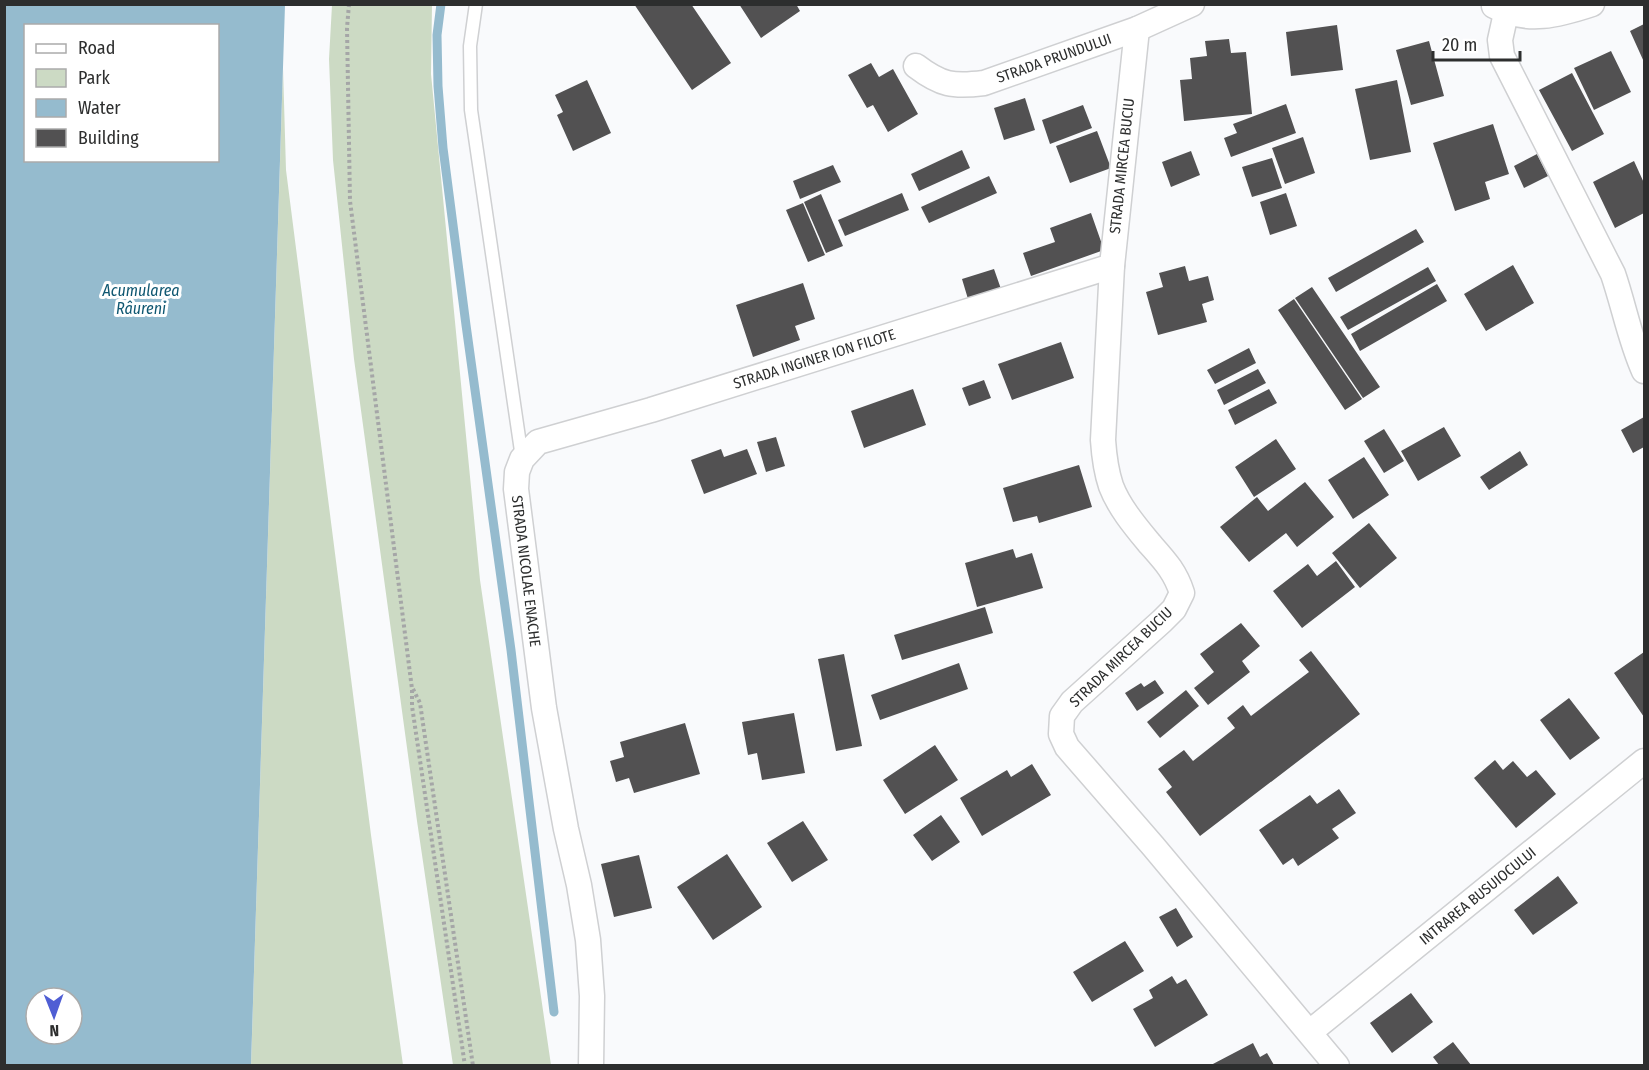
<svg xmlns="http://www.w3.org/2000/svg" width="1649" height="1070" viewBox="0 0 1649 1070" font-family="'Fira Sans Condensed',sans-serif">
<style>
.green{fill:#ccdac4}
.water{fill:#95bbce;fill-rule:evenodd}
.lines{fill:none;stroke-linecap:round;stroke-linejoin:round}
.stream{stroke:#95bbce;stroke-width:9}
.building{fill:#525152}
.lane-casing{stroke:#cfd0d2;stroke-width:15}
.street-casing{stroke:#cfd0d2;stroke-width:27}
.path{stroke:#a5a6a7;stroke-width:4;stroke-dasharray:3 3;stroke-linecap:butt}
.lane{stroke:#fff;stroke-width:12}
.street{stroke:#fff;stroke-width:24}
.labels{text-anchor:middle;stroke-width:6;stroke-linejoin:round;paint-order:stroke}
.street-label{font-size:15px;fill:#2d2e2e;stroke:#fff}
.water-label{font-size:16px;font-style:italic;fill:#0f5771;stroke:#fff}
</style>
<rect width="100%" height="100%" fill="#f9fafc"/>
<path class="green" d="M332,5H432L431,74L480,580L551,1065H453L417,821L354,359L333,160L329,59Z
M283,68L286,170L371,835L403,1065L251,1066Z"/>
<path class="water" d="M5,4L285,5L251,1065H5ZM26,26H218V160H26ZM36,998H72V1034H36Z"/>
<g class="lines">
<path class="stream" d="M441,4L437,35L438,86L443,148L466,325L511,650L554,1012"/>
</g>
<path class="building" d="M634,4H691L731,63L692,90Z
M739,4H796L800,11L761,38Z
M1644,24V62L1630,31Z
M1337,25L1343,70L1291,76L1286,32Z
M1229,39L1231,53L1246,52L1252,114L1184,121L1180,80L1192,79L1190,58L1207,56L1205,41Z
M1429,41L1444,96L1411,105L1396,50Z
M1611,51L1631,92L1594,110L1574,68Z
M871,63L879,77L893,69L918,114L888,132L873,105L867,108L848,75Z
M1572,73L1604,134L1572,151L1539,90Z
M587,80L611,133L573,151L557,115L563,112L555,95Z
M1397,80L1411,152L1370,160L1355,89Z
M1025,98L1035,130L1004,140L994,108Z
M1286,104L1296,133L1231,157L1224,138L1237,133L1233,124Z
M1083,105L1092,128L1050,144L1042,120Z
M1493,124L1509,174L1485,182L1490,199L1455,211L1433,143Z
M1097,131L1111,168L1070,183L1056,146Z
M1303,137L1315,173L1285,184L1272,148Z
M962,150L970,168L919,191L911,174Z
M1191,151L1200,175L1171,187L1162,162Z
M1537,154L1548,176L1524,188L1514,166Z
M1272,158L1282,188L1252,197L1242,167Z
M1634,161L1644,183V213L1615,228L1593,182Z
M833,165L841,182L800,199L793,181Z
M989,176L997,193L929,223L921,207Z
M902,193L909,210L845,236L838,220Z
M1286,193L1297,226L1270,235L1260,202Z
M821,194L843,246L826,253L804,202Z
M803,203L825,255L808,262L786,210Z
M1091,213L1104,250L1031,276L1023,253L1055,242L1050,228Z
M1416,229L1424,242L1336,292L1328,278Z
M1513,265L1534,303L1486,331L1464,294Z
M1185,266L1189,281L1208,276L1214,300L1202,304L1207,322L1158,335L1146,292L1163,287L1159,273Z
M1428,267L1436,281L1348,330L1340,317Z
M994,269L1001,289L968,299L962,279Z
M803,283L815,319L795,326L800,340L753,357L736,305Z
M1437,284L1447,301L1360,351L1351,334Z
M1312,287L1380,387L1363,398L1295,298Z
M1294,299L1362,399L1345,410L1278,310Z
M1061,342L1074,378L1012,400L998,364Z
M1249,348L1256,363L1215,384L1207,370Z
M1258,369L1266,383L1224,405L1217,390Z
M984,380L991,398L969,406L962,388Z
M913,389L926,425L864,448L851,411Z
M1269,389L1277,403L1235,425L1228,410Z
M1644,417V447L1633,453L1621,430Z
M1444,427L1461,456L1418,481L1401,451Z
M1384,429L1404,461L1384,473L1364,441Z
M776,437L785,466L766,472L757,442Z
M1276,439L1296,469L1254,497L1235,467Z
M721,449L724,457L747,449L757,474L704,494L691,460Z
M1520,451L1528,465L1489,490L1480,477Z
M1364,457L1389,495L1353,519L1328,480Z
M1079,465L1092,507L1039,523L1037,516L1013,522L1003,488Z
M1305,482L1334,517L1297,547L1286,533L1249,562L1220,527L1257,497L1268,511Z
M1369,523L1397,558L1360,588L1332,553Z
M1013,549L1016,558L1032,553L1043,588L977,607L965,563Z
M1336,561L1355,587L1302,628L1273,591L1308,564L1317,576Z
M985,607L993,633L902,660L894,635Z
M1241,623L1260,646L1242,661L1250,672L1208,705L1194,688L1214,672L1200,654Z
M1311,651L1360,714L1200,836L1166,792L1172,787L1158,769L1184,750L1193,761L1235,728L1227,718L1243,705L1251,716L1309,672L1299,660Z
M1644,652V717L1614,673Z
M844,654L862,746L836,751L818,659Z
M959,663L968,689L880,720L871,695Z
M1155,680L1164,693L1137,711L1125,693L1141,683L1144,687Z
M1186,690L1199,706L1160,738L1147,722Z
M1569,698L1600,738L1570,760L1540,720Z
M794,713L805,773L762,780L757,753L748,755L742,722Z
M685,723L700,774L634,793L629,778L616,782L610,761L624,757L620,742Z
M935,745L958,780L905,814L883,780Z
M1495,760L1503,770L1513,761L1527,777L1536,770L1556,794L1516,828L1474,778Z
M1032,764L1051,795L982,836L960,798L1007,770L1011,777Z
M1339,789L1356,813L1332,829L1339,838L1298,866L1293,858L1283,865L1259,830L1310,795L1317,804Z
M941,815L960,842L932,861L913,835Z
M803,821L828,860L792,882L767,843Z
M727,854L762,907L713,940L677,887Z
M639,855L652,908L614,917L601,864Z
M1558,876L1578,903L1533,935L1514,910Z
M1176,908L1193,937L1177,947L1159,917Z
M1125,941L1144,971L1092,1002L1073,972Z
M1172,976L1177,984L1186,979L1208,1015L1155,1047L1133,1009L1153,998L1149,990Z
M1411,993L1433,1022L1392,1053L1370,1023Z
M1453,1042L1471,1065H1439L1433,1057Z
M1253,1043L1260,1057L1267,1053L1274,1065H1211Z"/>
<g class="lines">
<g class="lane-casing">
<path id="lane" d="M476,4L470,46L471,110L522,458"/>
</g>
<g class="street-casing">
<g id="street">
<path d="M1494,6C1527,24 1559,15 1592,4"/>
<path d="M1506,13L1500,40L1502,56L1613,274C1624,306 1630,340 1644,371"/>
<path d="M1137,29L1112,266L1103,440C1104,455 1106,471 1111,486C1119,507 1135,526 1149,543C1164,560 1175,571 1182,593L1174,609L1162,621L1072,702L1062,716L1061,734L1067,747L1153,846L1337,1066"/>
<path id="s1" d="M916,66C941,85 953,87 984,83L1137,29L1192,4"/>
<path id="s2" d="M1310,1032L1644,761"/>
<path id="s3" d="M591,1066L592,996L588,940L579,885L566,829L544,708L516,489L517,472L522,459L538,442L651,410L1112,266"/>
</g>
</g>
<path class="path" d="M349,4L347,28L350,201L412,689V706L465,1066
M413,689L420,703L473,1066"/>
<use href="#lane" class="lane"/>
<use href="#street" class="street"/>
</g>
<g class="labels">
<g class="street-label">
<text dy="5" stroke="none"><textPath href="#s1" startOffset="147">STRADA PRUNDULUI</textPath></text>
<text transform="translate(1122 166) rotate(-84)" y="5">STRADA MIRCEA BUCIU</text>
<text dy="5" stroke="none"><textPath href="#s3" startOffset="926">STRADA INGINER ION FILOTE</textPath></text>
<text transform="translate(526 571) rotate(83)" y="5">STRADA NICOLAE ENACHE</text>
<text transform="translate(1121 657) rotate(-44)" y="5">STRADA MIRCEA BUCIU</text>
<text dy="5" stroke="none"><textPath href="#s2" startOffset="216">INTRAREA BUSUIOCULUI</textPath></text>
</g>
<g class="water-label">
<text x="141" y="296">Acumularea<tspan x="141" dy="18">Râureni</tspan></text>
</g>
</g>
<rect width="1649" height="1070" fill="none" stroke="#2d2e2e" stroke-width="12"/>
<rect x="24" y="24" width="195" height="138" fill="#ffffff" stroke="#ababab" stroke-width="1.5"/>
<rect x="36" y="44" width="30" height="9" fill="#ffffff" stroke="#ababab" stroke-width="1.5"/>
<text x="78" y="54" font-size="18" fill="#2d2e2e">Road</text>
<rect x="36" y="69" width="30" height="18" fill="#ccdac4" stroke="#ababab" stroke-width="1.5"/>
<text x="78" y="84" font-size="18" fill="#2d2e2e">Park</text>
<rect x="36" y="99" width="30" height="18" fill="#95bbce" stroke="#ababab" stroke-width="1.5"/>
<text x="78" y="114" font-size="18" fill="#2d2e2e">Water</text>
<rect x="36" y="129" width="30" height="18" fill="#525152" stroke="#ababab" stroke-width="1.5"/>
<text x="78" y="144" font-size="18" fill="#2d2e2e">Building</text>
<g transform="translate(54 1016) rotate(179)"><circle r="28" fill="#ffffff" stroke="#ababab" stroke-width="1.5"/>
<path d="M0-4.5L10 22L0 15L-10 22Z" fill="#4f5ed4"/>
<text y="-9" font-size="16" font-weight="bold" text-anchor="middle" fill="#2d2e2e">N</text>
</g>
<path d="M1433 51v9h87v-9" fill="none" stroke="#2d2e2e" stroke-width="3"/>
<text x="1442" y="51" font-size="18" fill="#2d2e2e" stroke="#ffffff" stroke-width="4.5" paint-order="stroke">20 m</text>
</svg>
